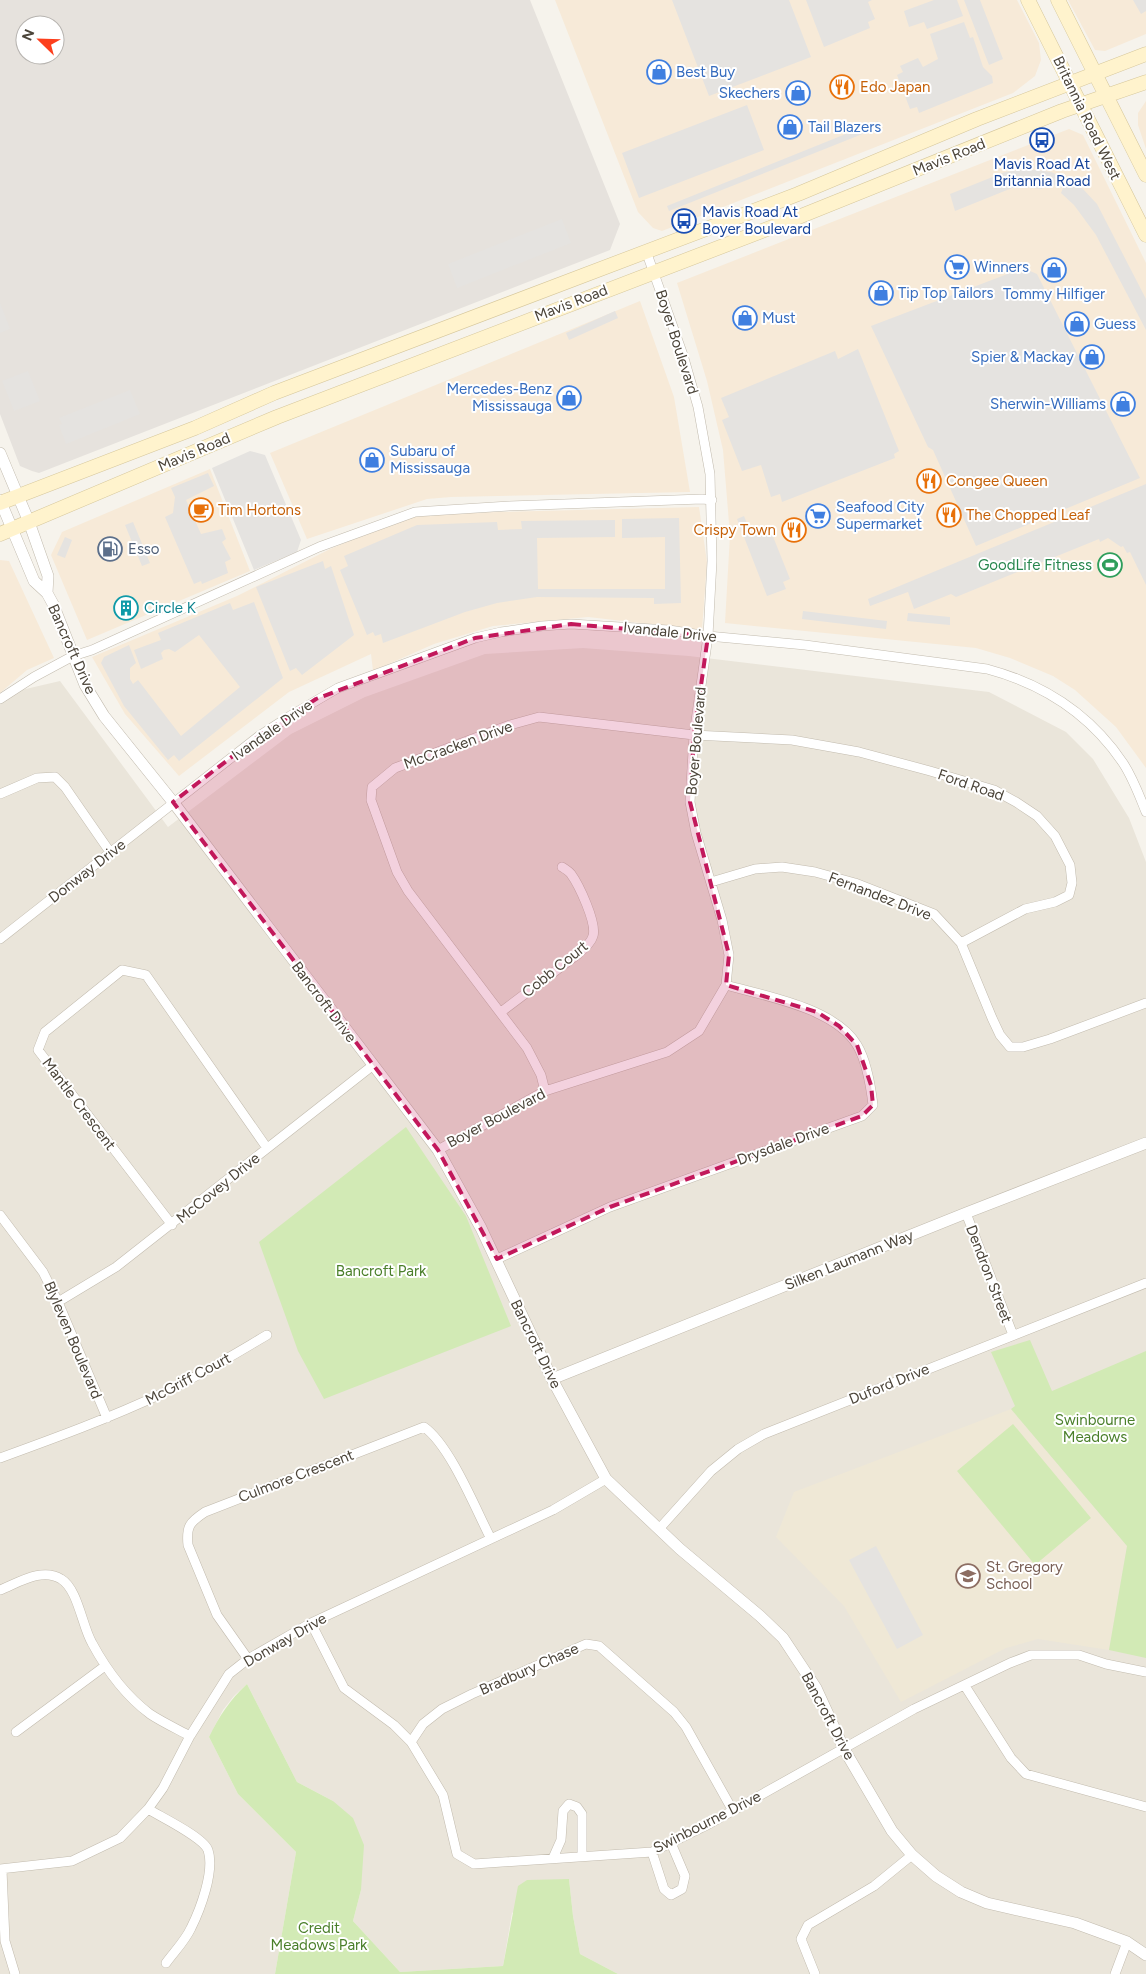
<svg xmlns="http://www.w3.org/2000/svg" width="1146" height="1974" viewBox="0 0 1146 1974" font-family="Figtree,sans-serif">
<style>
.residential{fill:#eae5da}
.commercial{fill:#f7ead8}
.industrial{fill:#e6e2dd;fill-rule:evenodd}
.education{fill:#efe8d6}
.green{fill:#d2eab5}
.parking{fill:#e5e3e0}
.lines{fill:none;stroke-linecap:round;stroke-linejoin:round}
.minor-casing{stroke:#c2bbae;stroke-width:10}
.tertiary-casing{stroke:#c2bbae;stroke-width:12}
.secondary-casing{stroke:#d6c79b;stroke-width:15}
.minor{stroke:#fff;stroke-width:9}
.tertiary{stroke:#fff;stroke-width:11}
.secondary{stroke:#fff3cd;stroke-width:14}
.marked{fill:#c2185b;fill-opacity:0.2;stroke:#c2185b;stroke-width:4;stroke-dasharray:10 6;stroke-linejoin:round}
.labels{text-anchor:middle;stroke-width:4;stroke-linejoin:round;paint-order:stroke}
.shop-label{font-size:15px;fill:#366cbe;stroke:#fff;text-anchor:start}
.food-label{font-size:15px;fill:#c56008;stroke:#fff;text-anchor:start}
.street-label{font-size:15px;fill:#4b4439;stroke:#fff}
.transit-label{font-size:15px;fill:#164399;stroke:#fff}
.service-label{font-size:15px;fill:#4e5e75;stroke:#fff;text-anchor:start}
.leisure-label{font-size:15px;fill:#27864d;stroke:#fff;text-anchor:end}
.culture-label{font-size:15px;fill:#0d838f;stroke:#fff;text-anchor:start}
.park-label{font-size:15px;fill:#4a7f2a;stroke:#fff}
.education-label{font-size:15px;fill:#785e54;stroke:#fff;text-anchor:start}
</style>
<rect width="100%" height="100%" fill="#f6f3ec"/>
<path class="residential" d="M583,648L689,656L989,692L1066,732L1093,759L1129,818L1146,862V1974H618L580,1954L573,1916L569,1879L512,1913L503,1966L400,1972L353,1921L361,1890L333,1801L297,1782L247,1684L234,1696L223,1710L209,1737L238,1794L296,1852L275,1974H0V695L60,681L168,827L291,734L365,697L485,654Z"/>
<path class="commercial" d="M555,0H1017L1039,43L1041,60L1035,76L1013,93L662,231L653,228L638,212Z
M1068,0H1146V34L1105,51L1095,50Z
M1146,101V149L1138,125V113Z
M1069,129L1083,135L1146,263V768L1116,727L1075,690L1053,676L1010,658L976,648L725,623L730,535L723,450L707,381L677,283Z
M640,301L674,397L690,492L451,497L427,499L307,539L270,453Z
M210,469L250,571L87,640L51,555L62,532Z
M699,507L707,562L702,630L588,617L493,626L434,644L373,671L371,654L289,692L179,776L125,714L92,657L237,596L330,549L414,514Z
M0,560L9,561L54,658L27,670L0,693Z"/>
<path class="industrial" d="M0,0H530L620,224L610,250L39,473L32,471L20,466L0,414ZM25,25H55V55H25Z"/>
<path class="education" d="M1011,1409L1127,1546L1109,1650L1038,1639L1006,1648L901,1702L844,1606L776,1537L794,1492Z"/>
<path class="green" d="M406,1127L466,1216L511,1326L324,1399L298,1351L259,1242Z
M1030,1340L1052,1391L1146,1351V1658L1109,1650L1127,1546L1011,1409L1015,1406L991,1352Z
M1013,1424L1091,1518L1035,1565L957,1471Z
M247,1684L297,1782L333,1801L353,1818L364,1845L361,1890L353,1921L400,1972L503,1966L518,1886L527,1880L569,1879L573,1916L580,1954L618,1974H275L296,1852L238,1794L209,1737C220,1715 229,1701 247,1684Z"/>
<path class="parking" d="M672,0H789L811,57L709,96Z
M806,0H872L868,2L875,19L868,22L870,28L824,47Z
M934,0H957L963,16L927,29L924,22L909,27L904,11Z
M964,0H980L1003,59L989,65Z
M1133,0H1146V11L1141,14Z
M964,22L970,38L973,37L983,67L992,76L993,83L919,113L917,107L910,109L897,75L903,72L900,66L918,58L923,67L938,59L930,34Z
M747,105L764,150L639,198L622,153Z
M878,121L880,127L669,211L667,206Z
M1028,169L1051,172L1067,179L1082,188L1097,204L1146,299V330L1096,235L1074,205L1061,193L1063,188L1044,182L1042,189L1026,187L1012,188L955,211L950,194L1005,172Z
M562,219L571,243L457,288L448,264Z
M1023,268L1037,274L1140,478L976,546L933,450L928,447L871,326Z
M0,303L10,329L0,333Z
M615,311L618,318L569,340L566,333Z
M858,349L899,451L894,454L895,458L782,502L780,494L771,497L761,465L742,471L722,420L729,417L721,398L835,351L838,359Z
M28,371L40,401L14,411L2,381Z
M130,390L140,414L66,444L59,425L62,424L59,418Z
M250,451L265,455L301,540L297,552L254,570L212,468Z
M208,473L214,486L186,500L201,534L222,529L226,539L222,542L231,559L225,562L228,573L202,584L201,581L194,584L165,517L173,513L175,497L171,488Z
M1146,484V585L1130,552L1127,553L1123,546L1121,547L1108,538L1100,542L1099,539L956,597L951,594L914,609L908,592L870,606L868,599Z
M744,516L752,536L770,529L790,579L783,582L786,589L767,596L737,519Z
M679,518L681,603L654,604V598L537,597L497,603L465,612L383,643L381,634L375,636L373,632L367,635L340,570L348,566L344,556L417,525L497,522L498,530L522,529L521,521L615,520V537L537,538L538,589H665V537L622,538V519Z
M133,522L150,563L142,566L125,525Z
M65,537L72,540L65,558L57,555Z
M323,561L325,569L331,566L354,635L302,675L296,668L290,671L256,587Z
M254,602L283,678L179,761L174,755L168,760L124,706L101,663L104,657L129,645L136,663L130,668V679L133,684L138,680L181,736L240,687L199,635L175,652L169,649L164,650L161,653L163,659L141,669L134,650L161,640L158,633L230,603L233,610Z
M803,611L887,621L886,629L802,619Z
M908,613L950,617V625L907,621Z
M876,1546L923,1635L897,1649L849,1560Z"/>
<g class="lines">
<g class="minor-casing">
<path id="minor" d="M0,699L34,677L73,656L92,650L319,547L415,512L509,506L702,499L712,500
M0,794L37,778L55,777L65,787L110,852
M711,882L755,869L782,867L815,872L855,883L934,914L961,943L992,1018L1000,1035L1010,1047H1023L1050,1039L1146,1003
M0,939L259,736L290,716L338,688L475,638L501,632L542,626L571,624L669,630L708,636L805,645L987,669C1043,684 1090,714 1123,763C1133,778 1139,795 1146,812
M501,1012L578,954C584,949 591,943 593,936C597,923 579,885 571,874C569,871 565,869 562,867
M545,1091L541,1075L527,1048L408,891L397,872L371,800L372,787L395,768L510,725L539,717L694,735L792,740L859,752L930,771L994,790L1016,802L1037,816L1055,836L1070,865L1072,883L1069,895L1055,902L1025,909L961,943
M438,1150L545,1091L667,1052L699,1031L726,985L729,955L722,920L696,833L690,802L694,735L708,636L712,561L710,474L698,407L683,355L646,251
M966,1213L1013,1335
M0,1215L43,1272L58,1302L107,1418
M172,1225L38,1050L45,1032L122,970L146,975L267,1148
M497,1259L610,1207L862,1116L873,1105C871,1088 866,1060 857,1045C835,1008 765,996 726,985
M58,1302L116,1267L372,1066
M0,1458C55,1438 110,1418 163,1393C199,1376 233,1355 267,1335
M659,1529L711,1471L738,1449L764,1434L1146,1283
M0,1590C18,1583 42,1567 61,1579C78,1589 82,1626 92,1643C106,1669 126,1696 150,1714C162,1722 177,1729 190,1736
M311,1623L344,1688L394,1725L411,1742L443,1795L457,1854L474,1864L652,1852L709,1824L914,1709L1010,1663L1031,1655H1079L1106,1664L1146,1672
M248,1659L217,1615L188,1545C186,1526 190,1522 205,1512L424,1427C450,1445 476,1510 491,1539
M965,1686L1011,1758L1026,1774L1146,1807
M16,1732L105,1666
M411,1742L423,1724L442,1709L472,1694L586,1644L599,1646L674,1712L686,1727L733,1811
M148,1809C161,1817 203,1837 208,1850C215,1871 200,1910 191,1928C185,1941 174,1952 166,1963
M652,1852L664,1889L671,1895L682,1889L685,1876L671,1843
M553,1858L561,1840L563,1811L569,1804L577,1807L582,1814V1856
M0,1869L72,1861L120,1838L148,1809L163,1788L190,1736L229,1674L248,1659L311,1623L553,1510L606,1479
M2,1870L5,1941L15,1974
M815,1974L801,1939L808,1925L874,1886L912,1855
M1115,1974L1127,1942"/>
</g>
<g class="tertiary-casing">
<path id="tertiary" d="M0,453L29,522L48,576L47,593
M0,500L34,581L47,593L53,604L85,685L104,716L173,802L438,1150L481,1228L552,1379L606,1479L680,1549L760,1616L783,1638L816,1688L844,1749L892,1831L912,1855L936,1876L961,1892L987,1903L1075,1923L1127,1942L1146,1955
M552,1379L966,1213L1146,1143"/>
</g>
<g class="secondary-casing">
<path id="secondary" d="M1028,0L1146,235
M1058,0L1146,175
M0,503L195,428L274,393L798,194L977,119L1146,54
M0,534L277,417L796,218L1062,111L1146,82"/>
</g>
<use href="#minor" class="minor"/>
<use href="#tertiary" class="tertiary"/>
<use href="#secondary" class="secondary"/>
</g>
<path class="marked" d="M571,624L708,636L694,735L690,802L729,955L726,985L817,1012L839,1026L857,1045L871,1085L873,1105L862,1116L610,1207L497,1259L438,1150L173,802L259,736L316,699L475,638Z"/>
<defs>
<g id="shop-ring" transform="scale(1.25)"><circle r="9.5" fill="#fff" stroke="#3f7fe0" stroke-width="1.5"/><path d="M-5-2.5h2.3a2.7 3.5 0 0 1 5.4 0H5L5.5 6h-11ZM-1.5-2.5h3a1.5 2.3 0 0 0-3 0Z" fill="#3f7fe0"/></g>
<g id="restaurant-ring" transform="scale(1.25)"><circle r="9.5" fill="#fff" stroke="#e8710a" stroke-width="1.5"/><path d="M-5-6h1v4h1v-4h1v4h1v-4h1v5L-1.5 .5V6h-2V.5L-5-1ZM5-6V6H3V1.5H1.5Q1.5-4 5-6Z" fill="#e8710a"/></g>
<g id="bus-ring" transform="scale(1.25)"><circle r="9.5" fill="#fff" stroke="#1a4fb4" stroke-width="1.5"/><path d="M-5-6H5V4H4V6H2V4H-2V6H-4V4H-5ZM-3.5-4V0h7V-4ZM-3.5 1.2v1.5H-2V1.2ZM2 1.2v1.5H3.5V1.2Z" fill="#1a4fb4"/></g>
<g id="supermarket-ring" transform="scale(1.25)"><circle r="9.5" fill="#fff" stroke="#3f7fe0" stroke-width="1.5"/><path d="M-6-5.5h2.5l.6 2H6L4.5 2H-2.5L-4.4-4H-6ZM-1.5 3.2a1.3 1.3 0 1 0 .1 0ZM3 3.2a1.3 1.3 0 1 0 .1 0Z" fill="#3f7fe0"/></g>
<g id="cafe-ring" transform="scale(1.25)"><circle r="9.5" fill="#fff" stroke="#e8710a" stroke-width="1.5"/><path d="M-5.5-4.5H6V0H3Q3 3.5 0 3.5H-2.5Q-5.5 3.5-5.5 0ZM3-3.2v2h1.7v-2ZM-6 4.5H4V6H-6Z" fill="#e8710a"/></g>
<g id="fuel-ring" transform="scale(1.25)"><circle r="9.5" fill="#fff" stroke="#5c6f8a" stroke-width="1.5"/><path d="M-5.5-6h7V0h2V4h1.3V-2.5L3-4.5l.8-.8L6-3V5H2.5V1h-1V6h-7ZM-4.2-4.7v3.2H.2V-4.7Z" fill="#5c6f8a"/></g>
<g id="stadium-ring" transform="scale(1.25)"><circle r="9.5" fill="#fff" stroke="#2e9e5b" stroke-width="1.5"/><path d="M0-5a6.5 5 0 1 0 0 10a6.5 5 0 1 0 0-10ZM-3.5-1.8h7v3.6h-7Z" fill="#2e9e5b"/></g>
<g id="building-ring" transform="scale(1.25)"><circle r="9.5" fill="#fff" stroke="#0f9aa8" stroke-width="1.5"/><path d="M-4-6H4V6H1V3H-1V6H-4ZM-2.5-4.3h1.7v1.8h-1.7ZM.8-4.3h1.7v1.8H.8ZM-2.5-1h1.7V.8h-1.7ZM.8-1h1.7V.8H.8Z" fill="#0f9aa8"/></g>
<g id="school-ring" transform="scale(1.25)"><circle r="9.5" fill="#fff" stroke="#8d6e63" stroke-width="1.5"/><path d="M0-5L7-2L0 1L-7-2ZM-4 1L0 2.5L4 1V4Q0 6-4 4Z" fill="#8d6e63"/></g>
</defs>
<g fill-rule="evenodd">
<use href="#shop-ring" x="659" y="72"/>
<use href="#restaurant-ring" x="842" y="87"/>
<use href="#shop-ring" x="798" y="93"/>
<use href="#shop-ring" x="790" y="127"/>
<use href="#bus-ring" x="1042" y="140"/>
<use href="#bus-ring" x="684" y="221"/>
<use href="#supermarket-ring" x="957" y="267"/>
<use href="#shop-ring" x="1054" y="270"/>
<use href="#shop-ring" x="881" y="293"/>
<use href="#shop-ring" x="745" y="318"/>
<use href="#shop-ring" x="1077" y="324"/>
<use href="#shop-ring" x="1092" y="357"/>
<use href="#shop-ring" x="569" y="398"/>
<use href="#shop-ring" x="1123" y="404"/>
<use href="#shop-ring" x="372" y="460"/>
<use href="#restaurant-ring" x="929" y="481"/>
<use href="#cafe-ring" x="201" y="510"/>
<use href="#restaurant-ring" x="949" y="515"/>
<use href="#supermarket-ring" x="818" y="516"/>
<use href="#restaurant-ring" x="794" y="530"/>
<use href="#fuel-ring" x="110" y="549"/>
<use href="#stadium-ring" x="1110" y="565"/>
<use href="#building-ring" x="126" y="608"/>
<use href="#school-ring" x="968" y="1576"/>
</g>
<g class="labels">
<g class="shop-label">
<text x="676" y="77">Best Buy</text>
<text x="780" y="98" text-anchor="end">Skechers</text>
<text x="808" y="132">Tail Blazers</text>
<text x="974" y="272">Winners</text>
<text x="898" y="298">Tip Top Tailors</text>
<text x="1054" y="299" text-anchor="middle">Tommy Hilfiger</text>
<text x="762" y="323">Must</text>
<text x="1094" y="329">Guess</text>
<text x="1074" y="362" text-anchor="end">Spier &amp; Mackay</text>
<text x="552" y="394" text-anchor="end">Mercedes-Benz<tspan x="552" dy="17">Mississauga</tspan></text>
<text x="1106" y="409" text-anchor="end">Sherwin-Williams</text>
<text x="390" y="456">Subaru of<tspan x="390" dy="17">Mississauga</tspan></text>
<text x="836" y="512">Seafood City<tspan x="836" dy="17">Supermarket</tspan></text>
</g>
<g class="food-label">
<text x="860" y="92">Edo Japan</text>
<text x="946" y="486">Congee Queen</text>
<text x="218" y="515">Tim Hortons</text>
<text x="966" y="520">The Chopped Leaf</text>
<text x="776" y="535" text-anchor="end">Crispy Town</text>
</g>
<g class="street-label">
<text transform="translate(1087 118) rotate(64)" y="5">Britannia Road West</text>
<text transform="translate(949 157) rotate(-22)" y="5">Mavis Road</text>
<text transform="translate(571 303) rotate(-21)" y="5">Mavis Road</text>
<text transform="translate(677 342) rotate(72)" y="5">Boyer Boulevard</text>
<text transform="translate(194 452) rotate(-23)" y="5">Mavis Road</text>
<text transform="translate(670 632) rotate(6)" y="5">Ivandale Drive</text>
<text transform="translate(72 649) rotate(66)" y="5">Bancroft Drive</text>
<text transform="translate(272 730) rotate(-35)" y="5">Ivandale Drive</text>
<text transform="translate(696 741) rotate(-85)" y="5">Boyer Boulevard</text>
<text transform="translate(458 745) rotate(-20)" y="5">McCracken Drive</text>
<text transform="translate(971 785) rotate(19)" y="5">Ford Road</text>
<text transform="translate(87 871) rotate(-38)" y="5">Donway Drive</text>
<text transform="translate(880 896) rotate(21)" y="5">Fernandez Drive</text>
<text transform="translate(555 969) rotate(-39)" y="5">Cobb Court</text>
<text transform="translate(324 1002) rotate(53)" y="5">Bancroft Drive</text>
<text transform="translate(79 1104) rotate(53)" y="5">Mantle Crescent</text>
<text transform="translate(496 1118) rotate(-28)" y="5">Boyer Boulevard</text>
<text transform="translate(783 1144) rotate(-20)" y="5">Drysdale Drive</text>
<text transform="translate(218 1188) rotate(-39)" y="5">McCovey Drive</text>
<text transform="translate(849 1260) rotate(-22)" y="5">Silken Laumann Way</text>
<text transform="translate(989 1274) rotate(69)" y="5">Dendron Street</text>
<text transform="translate(73 1340) rotate(67)" y="5">Blyleven Boulevard</text>
<text transform="translate(536 1344) rotate(64)" y="5">Bancroft Drive</text>
<text transform="translate(188 1379) rotate(-28)" y="5">McGriff Court</text>
<text transform="translate(889 1384) rotate(-22)" y="5">Duford Drive</text>
<text transform="translate(296 1476) rotate(-21)" y="5">Culmore Crescent</text>
<text transform="translate(285 1640) rotate(-30)" y="5">Donway Drive</text>
<text transform="translate(529 1669) rotate(-24)" y="5">Bradbury Chase</text>
<text transform="translate(828 1716) rotate(62)" y="5">Bancroft Drive</text>
<text transform="translate(707 1822) rotate(-27)" y="5">Swinbourne Drive</text>
</g>
<g class="transit-label">
<text x="1042" y="169">Mavis Road At<tspan x="1042" dy="17">Britannia Road</tspan></text>
<text x="702" y="217" text-anchor="start">Mavis Road At<tspan x="702" dy="17">Boyer Boulevard</tspan></text>
</g>
<g class="service-label">
<text x="128" y="554">Esso</text>
</g>
<g class="leisure-label">
<text x="1092" y="570">GoodLife Fitness</text>
</g>
<g class="culture-label">
<text x="144" y="613">Circle K</text>
</g>
<g class="park-label">
<text x="381" y="1276">Bancroft Park</text>
<text x="1095" y="1425">Swinbourne<tspan x="1095" dy="17">Meadows</tspan></text>
<text x="319" y="1933">Credit<tspan x="319" dy="17">Meadows Park</tspan></text>
</g>
<g class="education-label">
<text x="986" y="1572">St. Gregory<tspan x="986" dy="17">School</tspan></text>
</g>
</g>
<g transform="translate(40 40) rotate(293)"><circle r="24" fill="#ffffff" stroke="#b7b4b0"/>
<path d="M0-4L9 19L0 12L-9 19Z" fill="#fc3f1d"/>
<text y="-8" font-size="14" font-weight="bold" text-anchor="middle" fill="#4b4439">N</text>
</g>
</svg>
